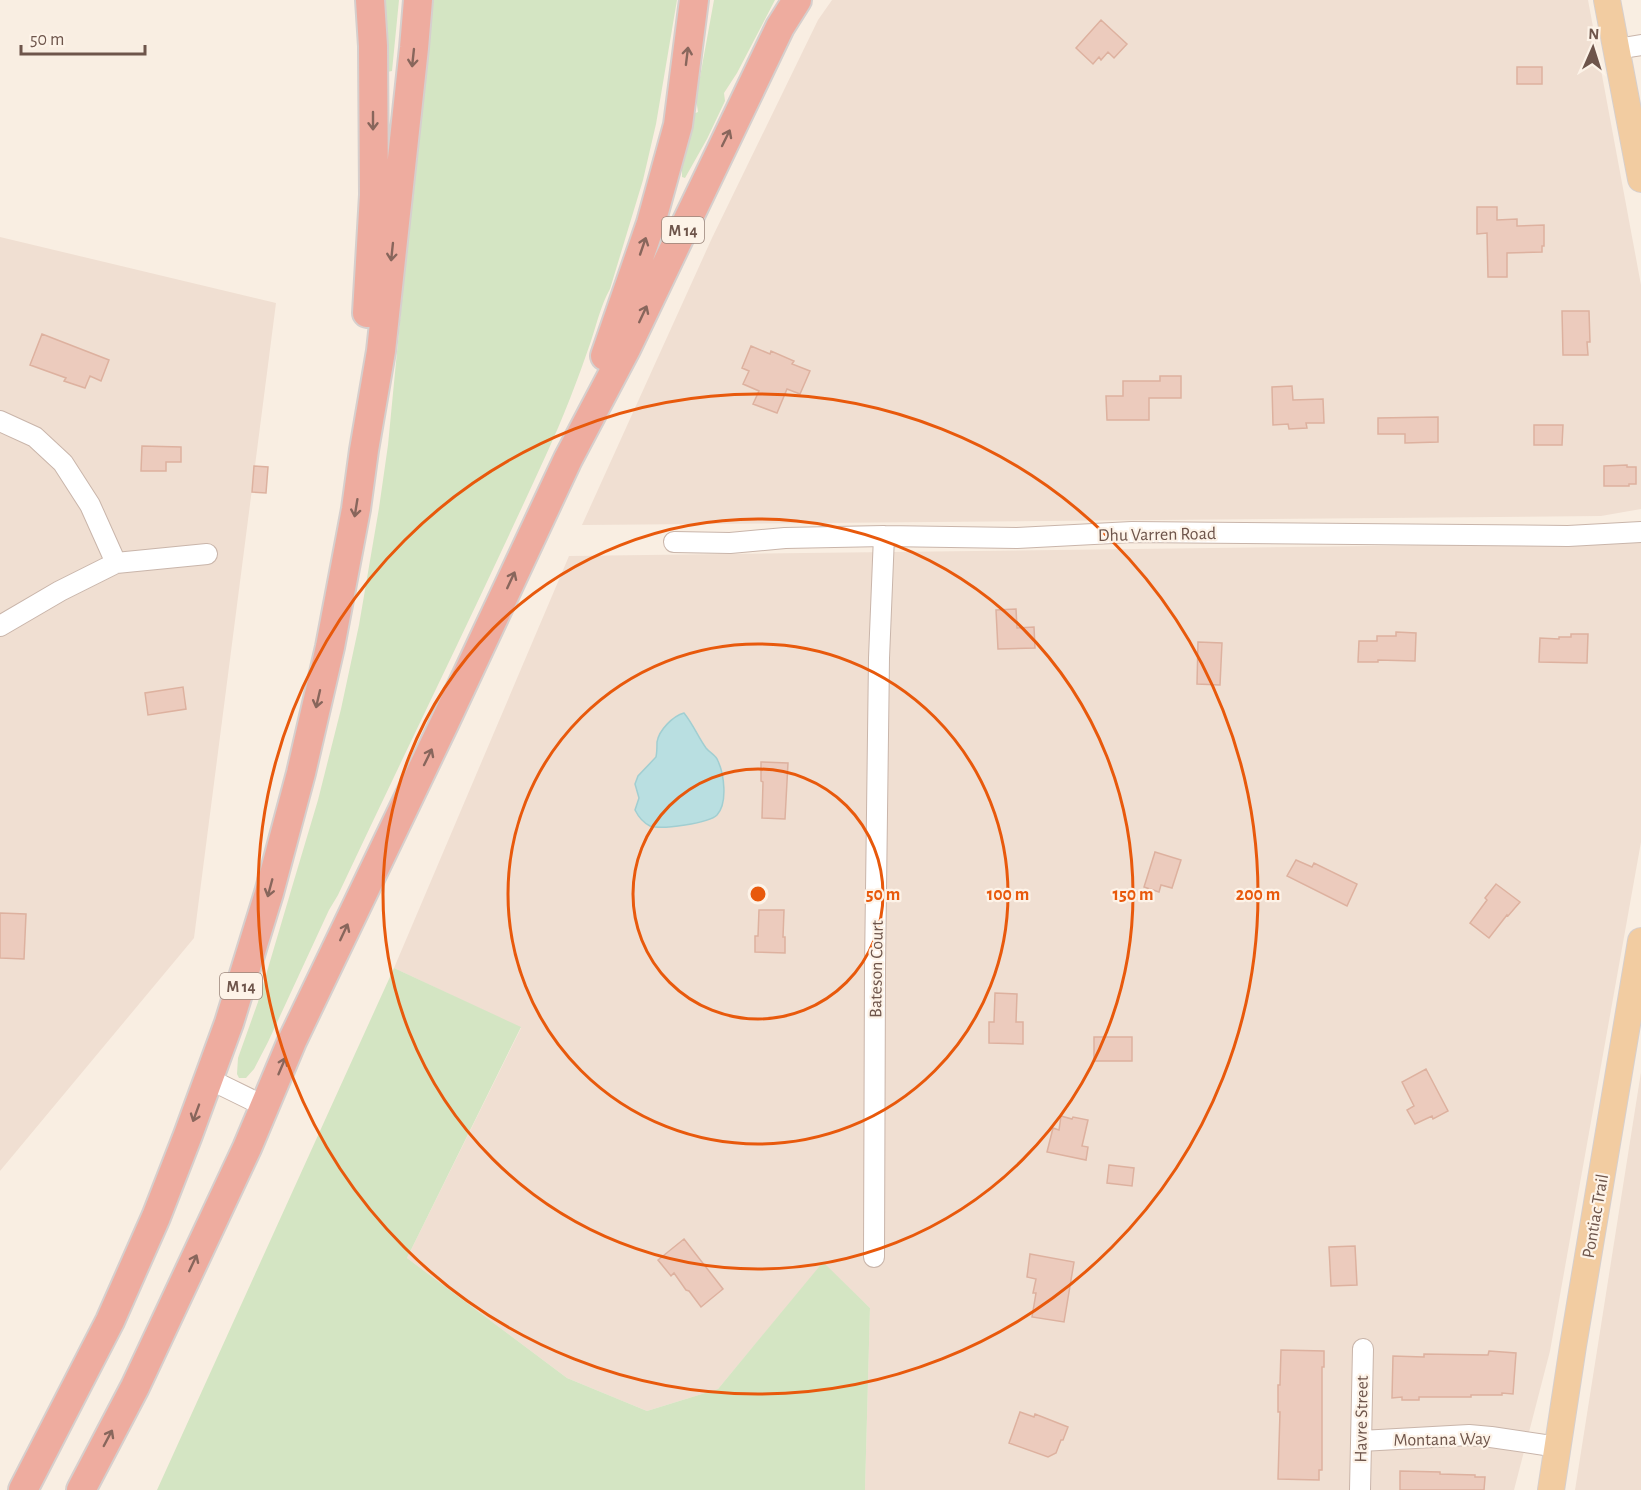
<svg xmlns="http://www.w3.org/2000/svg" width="1641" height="1490" viewBox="0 0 1641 1490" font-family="'Alegreya Sans',sans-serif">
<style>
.residential{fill:#f0dfd2}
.green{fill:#d4e5c3}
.water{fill:#b9dfe1;stroke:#a1ced1;stroke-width:1.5}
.building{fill:#eccbbd;stroke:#ddb19f;stroke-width:1.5}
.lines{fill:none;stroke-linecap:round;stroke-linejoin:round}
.minor-casing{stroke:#c9b5aa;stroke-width:22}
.major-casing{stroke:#d6cfcd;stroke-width:28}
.highway-casing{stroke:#d6cfcd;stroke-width:32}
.minor{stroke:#fff;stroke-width:20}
.major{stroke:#f2cca1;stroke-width:26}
.highway{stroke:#eeac9f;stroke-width:28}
.oneway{stroke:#88665c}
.ring{fill:none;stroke:#e8590c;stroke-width:3}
.labels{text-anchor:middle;stroke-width:4.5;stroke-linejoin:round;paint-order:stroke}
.shield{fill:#fdf3e8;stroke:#99847a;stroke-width:1.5}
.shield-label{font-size:16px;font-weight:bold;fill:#6e554b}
.street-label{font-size:18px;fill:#6e554b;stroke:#fdf3e8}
.centre{fill:#e8590c;stroke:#fdf3e8;stroke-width:3}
.ring-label{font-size:18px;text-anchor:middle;font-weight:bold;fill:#e8590c;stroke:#fdf3e8;stroke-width:4.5;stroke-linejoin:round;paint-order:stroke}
</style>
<rect width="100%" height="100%" fill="#f9eee2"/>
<path class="residential" d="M832,0H1588L1641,285V509L1601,516L582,525L712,238L818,20Z
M0,237L276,303L194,938L0,1171Z
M1641,541V842L1550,1351L1514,1490H865L870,1308L823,1263L718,1389L647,1411L567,1378L407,1258L521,1028L394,968L569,556L1450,545Z
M1641,1072V1490H1575Z"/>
<path class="green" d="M384,0H399L392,71L387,72Z
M431,0H677L656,124L643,180L610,289C601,305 597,323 591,341C578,379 563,418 546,455C479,602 407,748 338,895L329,910L268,1042L254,1069L246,1078H239L237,1074L238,1058L258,1002L298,867L318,800L341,709L359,625L379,508L388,445Z
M714,0H775L737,73L724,93L725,101L707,139L685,178L682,177V167L693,114L698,112L696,99Z
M394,968L521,1027L407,1258L567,1378L647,1411L718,1389L823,1262L870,1308L865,1490H157Z"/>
<path class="water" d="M684,713C693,724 698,737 706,748C710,753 716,755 718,761C724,774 728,803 717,815C709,823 662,830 650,826C644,823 638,816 635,810L639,798L635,784L638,776L656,757C657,752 657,747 657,742C659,730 673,716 684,713Z"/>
<path class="building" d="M1101,20L1127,44L1114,58L1108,52L1101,60L1099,57L1093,64L1076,48Z
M1517,67H1542V84H1517Z
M1477,207H1497V220L1517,219V226L1544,225V246H1542V252L1507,253V277H1488L1487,233L1477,234Z
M1562,311H1589L1590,342H1587L1588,355H1563Z
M42,334L109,360L101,381L90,376L85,388L64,381L66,378L30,365Z
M751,346L770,354L771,351L794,361L792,364L810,371L800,394L787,389L777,413L753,404L759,391L743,384L749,371L742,368Z
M1160,376H1181V398H1149V420H1107L1106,396H1123V381H1160Z
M1292,386L1293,400L1323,399L1324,423H1306L1307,428L1289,429L1288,424L1273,425L1272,387Z
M1438,417V442L1405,443V434H1378V418Z
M1534,425H1563L1562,445H1534Z
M142,446L181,447V462H166V471H141Z
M1627,465V467H1636V484H1629V486H1604V466Z
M254,466L268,467L266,493L252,492Z
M1016,609L1017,628L1034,627L1035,648L998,649L996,610Z
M1396,632L1416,633L1415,661L1378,660V662H1358L1359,641H1377V636H1396Z
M1571,634H1588L1587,663L1539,662L1540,638L1559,639V637H1571Z
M1198,642L1222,643L1220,685L1197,684Z
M183,687L186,709L148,715L145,693Z
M761,762L788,763L785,819L762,818L763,782L761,781Z
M1155,852L1181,860L1172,888L1161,885L1159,892L1144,887Z
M1296,860L1312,867L1314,863L1357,884L1347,906L1287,876Z
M1496,884L1520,902L1508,916L1507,915L1489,938L1470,923L1487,900L1485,898Z
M759,910H784L783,937H785V953L755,952V936H758Z
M0,913L26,914L24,959L0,958Z
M995,993L1017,994L1016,1022H1023V1044L989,1043V1022H994Z
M1094,1037H1132V1061H1094Z
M1426,1069L1448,1111L1433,1119L1432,1116L1415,1124L1407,1110L1414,1106L1402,1082Z
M1061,1116L1072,1119L1073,1117L1088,1120L1082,1146L1088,1147L1086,1160L1047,1152L1053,1128L1059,1130Z
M1109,1165L1134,1168L1132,1186L1107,1183Z
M684,1239L723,1289L701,1307L689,1291L686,1290L674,1273L671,1276L658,1260Z
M1355,1246L1357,1285L1331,1286L1329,1247Z
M1030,1254L1074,1262L1064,1322L1032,1317L1036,1293H1033L1036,1279L1027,1277Z
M1281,1350L1324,1351V1367H1322V1470H1319V1480L1278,1479L1280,1412H1278V1385H1280Z
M1489,1351L1516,1353L1513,1394L1502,1393V1395H1471V1397H1419V1400H1402V1397L1392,1398L1393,1356L1424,1357V1354L1488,1355Z
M1020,1412L1034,1417L1035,1414L1068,1427L1063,1440H1061L1056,1453L1048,1457L1009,1443Z
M1400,1471L1440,1472V1474L1475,1475V1477H1485L1484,1490H1400Z"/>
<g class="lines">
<g class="minor-casing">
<path id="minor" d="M1617,49L1641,45
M0,421L35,437L63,463L90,505L116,563
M674,542L730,543L785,538L884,536L1017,538L1132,532L1568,536L1641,532
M0,626L60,591L116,563L207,554
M209,1079L264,1106
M874,1257L875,968L879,658L884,536
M1361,1441L1469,1435L1491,1437L1558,1447
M1360,1490L1363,1349"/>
</g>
<g class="major-casing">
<path id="major" d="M1607,0L1641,179
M1551,1490L1573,1346L1641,941"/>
</g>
<g class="highway-casing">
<path id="highway" d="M367,313L374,195L373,46L370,0
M605,356L651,223L678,125L694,0
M23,1490L110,1321L156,1217L188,1135L229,1023L269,893L301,773L330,647L356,509L364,450L381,351L414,48L418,0
M81,1490L135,1387L247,1148L292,1041L444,724L568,459L626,349L780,27L797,0"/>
</g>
<use href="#minor" class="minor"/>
<use href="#major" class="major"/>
<use href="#highway" class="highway"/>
</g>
<defs><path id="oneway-shaft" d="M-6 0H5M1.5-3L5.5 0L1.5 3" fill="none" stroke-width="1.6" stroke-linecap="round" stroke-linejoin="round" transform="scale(1.5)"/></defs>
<g class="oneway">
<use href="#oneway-shaft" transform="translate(687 56) rotate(-83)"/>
<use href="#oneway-shaft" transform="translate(413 58) rotate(96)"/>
<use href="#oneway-shaft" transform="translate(373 121) rotate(90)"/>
<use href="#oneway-shaft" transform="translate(726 138) rotate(-64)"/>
<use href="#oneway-shaft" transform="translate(643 246) rotate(-71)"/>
<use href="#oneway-shaft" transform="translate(392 252) rotate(96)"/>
<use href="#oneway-shaft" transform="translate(643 314) rotate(-65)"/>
<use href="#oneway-shaft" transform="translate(356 508) rotate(99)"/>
<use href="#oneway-shaft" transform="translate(511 580) rotate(-65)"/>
<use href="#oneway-shaft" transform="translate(318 699) rotate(103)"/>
<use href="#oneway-shaft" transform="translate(428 757) rotate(-64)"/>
<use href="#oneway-shaft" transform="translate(270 888) rotate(105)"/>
<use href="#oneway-shaft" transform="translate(344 932) rotate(-65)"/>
<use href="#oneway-shaft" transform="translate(282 1066) rotate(-67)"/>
<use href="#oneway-shaft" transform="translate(196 1113) rotate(110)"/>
<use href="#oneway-shaft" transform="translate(193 1263) rotate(-65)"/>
<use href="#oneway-shaft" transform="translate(108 1438) rotate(-62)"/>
</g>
<g class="ring">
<circle cx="758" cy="894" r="125"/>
<circle cx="758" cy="894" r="250"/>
<circle cx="758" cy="894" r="375"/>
<circle cx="758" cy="894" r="500"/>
</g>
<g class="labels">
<g class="shield">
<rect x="662" y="217" width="42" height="26" rx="4.5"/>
<rect x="220" y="973" width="42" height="26" rx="4.5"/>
</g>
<g class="shield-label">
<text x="683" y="236">M 14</text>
<text x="241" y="992">M 14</text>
</g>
<g class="street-label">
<text transform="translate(1157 534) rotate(-1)" y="6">Dhu Varren Road</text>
<text transform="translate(876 969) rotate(-89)" y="6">Bateson Court</text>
<text transform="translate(1595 1216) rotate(-80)" y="6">Pontiac Trail</text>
<text transform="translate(1361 1419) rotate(-89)" y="6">Havre Street</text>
<text transform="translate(1442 1439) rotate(-1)" y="6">Montana Way</text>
</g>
</g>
<circle cx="758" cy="894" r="9" class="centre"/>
<g class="ring-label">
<text x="883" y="900">50 m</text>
<text x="1008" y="900">100 m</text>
<text x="1133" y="900">150 m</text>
<text x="1258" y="900">200 m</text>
</g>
<g transform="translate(1593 48) rotate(3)" stroke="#fdf3e8" stroke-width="4.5" paint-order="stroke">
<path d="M0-4.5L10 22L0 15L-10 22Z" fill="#6e554b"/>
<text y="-9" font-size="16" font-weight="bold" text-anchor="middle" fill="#6e554b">N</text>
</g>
<path d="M21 45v9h124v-9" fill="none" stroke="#6e554b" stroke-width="3"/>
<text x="30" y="45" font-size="18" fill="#6e554b" stroke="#fdf3e8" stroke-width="4.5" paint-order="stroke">50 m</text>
</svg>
